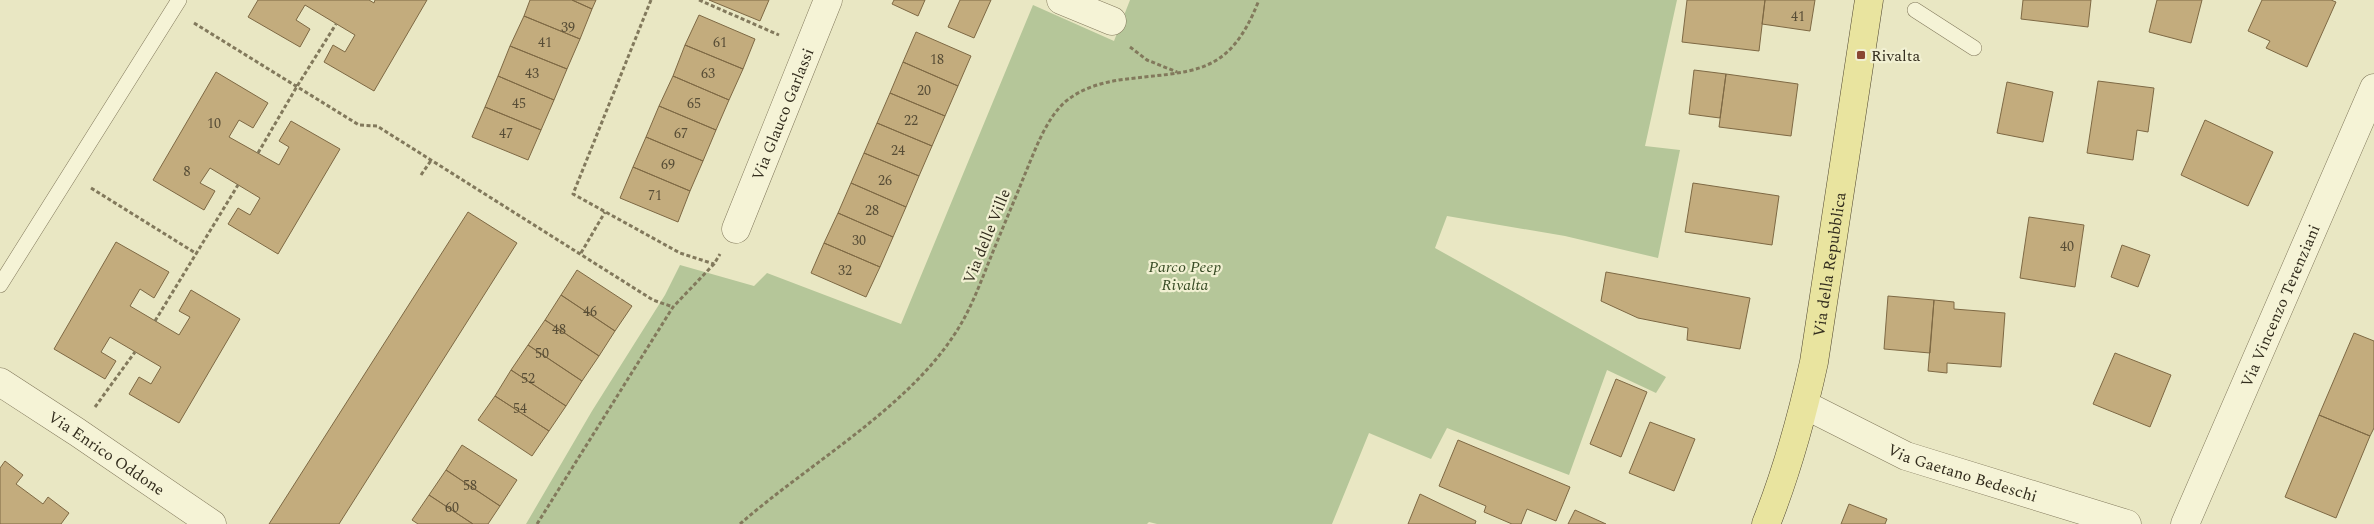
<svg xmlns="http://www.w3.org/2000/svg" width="2374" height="524" viewBox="0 0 2374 524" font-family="Spectral,serif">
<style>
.green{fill:#b5c699}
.building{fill:#c3ac7d;stroke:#7e6944}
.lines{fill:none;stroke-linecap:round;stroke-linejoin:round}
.service-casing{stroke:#82795c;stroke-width:16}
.minor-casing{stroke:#82795c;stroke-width:29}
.tertiary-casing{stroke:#82795c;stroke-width:29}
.primary-casing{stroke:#504630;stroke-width:29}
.path{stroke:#82795c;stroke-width:3;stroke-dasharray:4 2.5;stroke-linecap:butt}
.service{stroke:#f5f3d6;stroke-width:15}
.minor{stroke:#f5f3d6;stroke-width:28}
.tertiary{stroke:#f5f3d6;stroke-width:28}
.primary{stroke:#e9e49f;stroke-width:28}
.poi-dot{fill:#8a4732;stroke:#f1f0d2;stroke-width:2}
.labels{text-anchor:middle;stroke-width:4.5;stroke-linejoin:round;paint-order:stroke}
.number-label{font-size:14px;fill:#574d36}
.poi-label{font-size:16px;fill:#332d1e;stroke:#f1f0d2;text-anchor:start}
.street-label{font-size:16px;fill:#332d1e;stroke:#f1f0d2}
.park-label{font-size:16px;font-style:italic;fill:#3a4d27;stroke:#f1f0d2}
</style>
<rect width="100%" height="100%" fill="#e9e7c3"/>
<path class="green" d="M1130,0H1677L1645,146L1680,150L1658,258L1565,236L1447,216L1435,248L1666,377L1656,393L1607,370L1569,475L1447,428L1431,459L1369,433L1332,524H1157L1149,522L1147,524H526L592,411L665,295L680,265L754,286L767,273L901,324L1033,5L1114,41Z"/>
<path class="building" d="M258,0H369L374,3L375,0H427L374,91L324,62L333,45L345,52L355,35L305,5L296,20L310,29L300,47L248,17Z
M530,0H572L592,9L580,39L524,16Z
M572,0H596L592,9Z
M709,0H769L760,21Z
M894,0H925L918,16L892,4Z
M960,0H991L974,38L948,27Z
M1687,0H1765L1759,51L1682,42Z
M1765,0H1815L1810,31L1762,24Z
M2023,0H2091L2088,27L2021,19Z
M2157,0H2202L2191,43L2149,32Z
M2262,0H2331L2336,2L2307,67L2266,48L2270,41L2248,31Z
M699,15L755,39L743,69L685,45Z
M524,16L580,39L567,69L510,46Z
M916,32L971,56L958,86L903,62Z
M685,45L743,69L729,100L673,76Z
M510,46L567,69L554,100L498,76Z
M903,62L958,86L945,116L890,93Z
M1694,70L1726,74L1720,118L1689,114Z
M216,72L268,103L253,128L239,120L229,137L279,165L289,147L279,141L291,121L340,149L278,254L228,224L238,208L250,215L260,198L210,168L200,183L215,191L204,210L153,180Z
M1726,74L1798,84L1791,136L1719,127Z
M498,76L554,100L541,130L485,107Z
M673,76L729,100L716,130L659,106Z
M2098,81L2154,88L2148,132L2137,130L2133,160L2087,153Z
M2007,82L2053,92L2043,142L1997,133Z
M890,93L945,116L932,146L877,123Z
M659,106L716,130L703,161L646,137Z
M485,107L541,130L528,160L472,137Z
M2205,120L2273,152L2248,206L2181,175Z
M877,123L932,146L919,176L864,153Z
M646,137L703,161L690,191L633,167Z
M864,153L919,176L906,207L851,183Z
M633,167L690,191L678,222L620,198Z
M851,183L906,207L893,237L838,213Z
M1693,183L1779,196L1772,245L1685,232Z
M468,212L517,243L339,524H269Z
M838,213L893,237L880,267L824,243Z
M2029,217L2084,225L2075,287L2020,278Z
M116,242L169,272L154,298L140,289L130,306L179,335L190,317L179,311L191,290L240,319L179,423L129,394L139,377L151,384L161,367L110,337L101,352L116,361L105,379L54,349Z
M824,243L880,267L866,297L811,273Z
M2122,245L2150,255L2138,287L2111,277Z
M577,270L632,306L615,331L561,295Z
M1606,272L1750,298L1740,349L1687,340L1688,328L1638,318L1601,301Z
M561,295L615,331L599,356L545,320Z
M1888,296L1934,300L1930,353L1884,349Z
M1934,300L1954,302V309L2005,313L2001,367L1947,363V373L1928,371Z
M545,320L599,356L582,381L528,345Z
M2354,333L2374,341V428L2370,436L2319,415Z
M528,345L582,381L566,406L511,370Z
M2115,353L2171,375L2150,427L2093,404Z
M511,370L566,406L549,431L495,396Z
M1616,379L1647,392L1621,457L1590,444Z
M495,396L549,431L532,456L478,420Z
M2319,415L2370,436L2336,518L2285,497Z
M1650,422L1695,439L1674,491L1629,473Z
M1458,440L1570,487L1556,521L1527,509L1521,524H1512L1484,512L1486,506L1439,486Z
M462,445L517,480L500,506L446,470Z
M5,461L23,475L16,484L43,504L48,497L69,513L61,524H0V468Z
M446,470L500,506L488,524H473L429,495Z
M1420,494L1476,521L1475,524H1408Z
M429,495L473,524H418L412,520Z
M1849,504L1887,519L1885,524H1841Z
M1575,510L1606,524H1568Z"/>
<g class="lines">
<g class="service-casing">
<path id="service" d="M1915,10L1974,48
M0,285L179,0"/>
</g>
<g class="minor-casing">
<g id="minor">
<path d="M1061,0L1112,21"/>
<path id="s1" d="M736,229L828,0"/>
<path id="s2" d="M0,382L77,432L212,524"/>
<path id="s3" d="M2185,524L2374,88"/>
</g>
</g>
<g class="tertiary-casing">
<g id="tertiary">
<path id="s4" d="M1805,405L1906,456L2127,524"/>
</g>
</g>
<g class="primary-casing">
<g id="primary">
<path id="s5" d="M1766,524C1787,471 1802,417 1814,362L1869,0"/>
</g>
</g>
<path class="path" d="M651,0L573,194L680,253L714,264
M699,0L779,35
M194,23L359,125L377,126L653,300L673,307
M1130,47L1147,60L1177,72
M258,153L296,88L336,24
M421,175L432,159
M91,188L197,254
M581,253L605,212
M155,321L238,185
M95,407L135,352
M537,524L673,307L714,264L720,254
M740,524C807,465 906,409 954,335C969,313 978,289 988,264C1000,234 1013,204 1025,174C1035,150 1046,119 1065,102C1080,89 1100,83 1119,80C1193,70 1228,79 1259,0"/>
<use href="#service" class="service"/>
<use href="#minor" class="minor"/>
<use href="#tertiary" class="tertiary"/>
<use href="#primary" class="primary"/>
</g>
<rect class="poi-dot" x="1856" y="50" width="10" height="10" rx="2.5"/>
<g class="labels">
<g class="number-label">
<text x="1798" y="21">41</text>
<text x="568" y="32">39</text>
<text x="545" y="47">41</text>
<text x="720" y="47">61</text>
<text x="937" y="64">18</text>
<text x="532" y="78">43</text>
<text x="708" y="78">63</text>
<text x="924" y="95">20</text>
<text x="519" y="108">45</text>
<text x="694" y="108">65</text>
<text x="911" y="125">22</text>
<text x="214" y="128">10</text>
<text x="506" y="138">47</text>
<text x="681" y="138">67</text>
<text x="898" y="155">24</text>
<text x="668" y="169">69</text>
<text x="187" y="176">8</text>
<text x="885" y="185">26</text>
<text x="655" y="200">71</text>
<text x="872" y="215">28</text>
<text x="859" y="245">30</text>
<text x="2067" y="251">40</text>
<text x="845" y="275">32</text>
<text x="590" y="316">46</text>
<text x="559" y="334">48</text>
<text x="542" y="358">50</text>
<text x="528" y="383">52</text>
<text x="520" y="413">54</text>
<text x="470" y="490">58</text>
<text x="452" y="512">60</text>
</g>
<g class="poi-label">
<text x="1871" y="61">Rivalta</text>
</g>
<g class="street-label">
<text dy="6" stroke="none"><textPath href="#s1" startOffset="124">Via Glauco Garlassi</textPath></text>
<text transform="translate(986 236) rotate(-68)" y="6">Via delle Ville</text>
<text dy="6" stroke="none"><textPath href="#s5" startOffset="268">Via della Repubblica</textPath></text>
<text dy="6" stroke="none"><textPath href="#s3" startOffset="238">Via Vincenzo Terenziani</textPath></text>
<text dy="6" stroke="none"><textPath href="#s2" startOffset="128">Via Enrico Oddone</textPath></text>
<text dy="6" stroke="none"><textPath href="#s4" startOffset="172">Via Gaetano Bedeschi</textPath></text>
</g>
<g class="park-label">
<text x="1185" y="272">Parco Peep<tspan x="1185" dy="18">Rivalta</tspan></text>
</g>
</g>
</svg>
